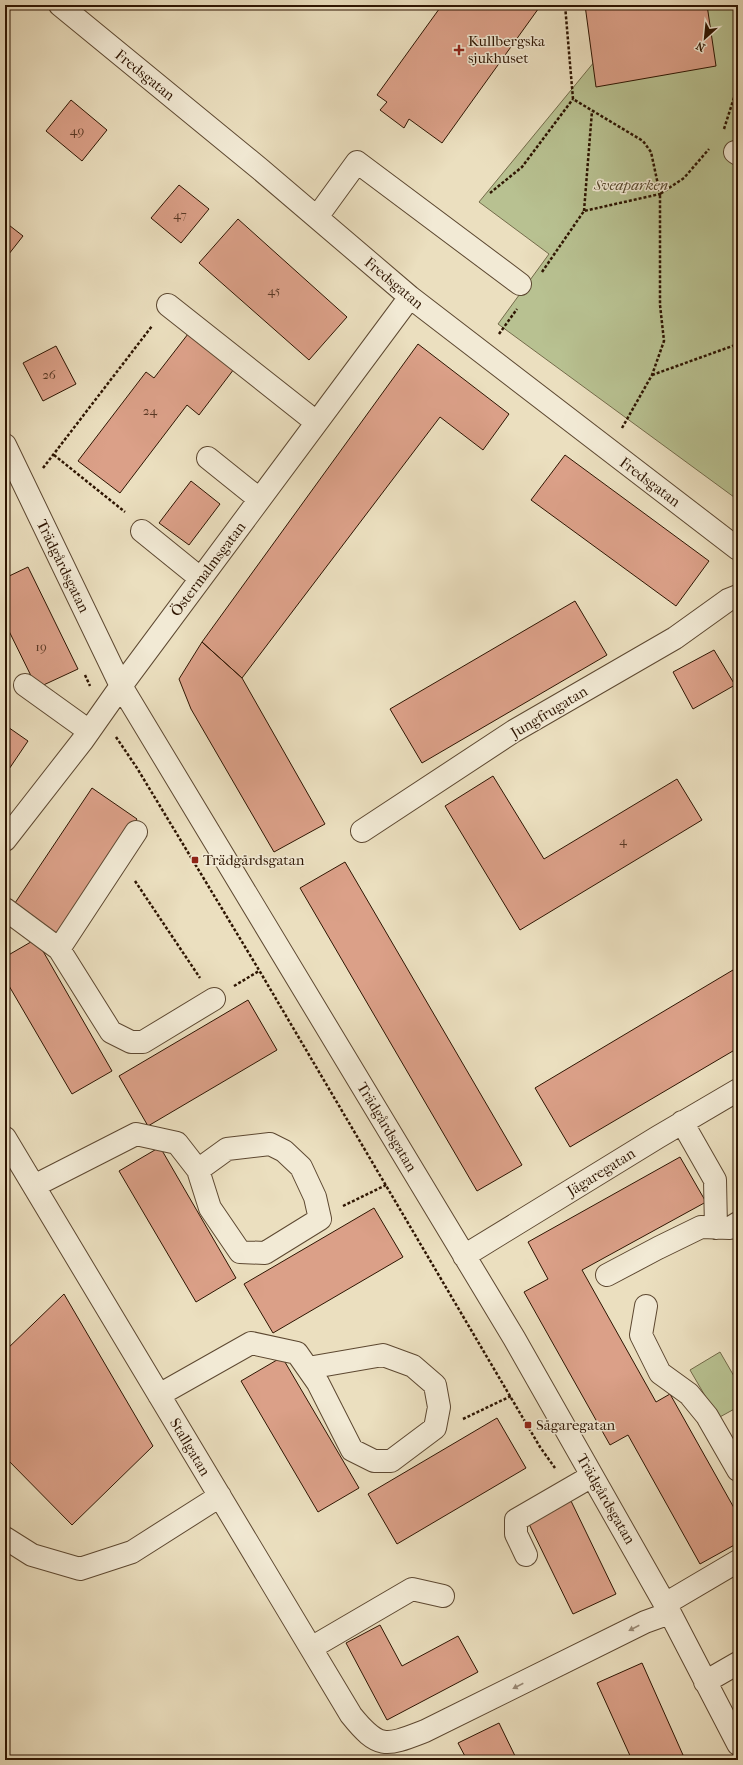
<svg xmlns="http://www.w3.org/2000/svg" width="743" height="1765" viewBox="0 0 743 1765" font-family="'IM FELL French Canon',serif">
<style>
.green{fill:#b8c191;stroke:#736b4a}
.building{fill:#dba088;stroke:#2e1502}
.lines{fill:none;stroke-linecap:round;stroke-linejoin:round}
.minor-casing{stroke:#5d4831;stroke-width:24}
.path{stroke:#2e1502;stroke-width:2.5;stroke-dasharray:3 2;stroke-linecap:butt}
.minor{stroke:#f2ead5;stroke-width:22}
.oneway{fill:#9a8a76}
.poi-dot{fill:#8f2418;stroke:#f2ead5;stroke-width:1.5}
.labels{text-anchor:middle;stroke-width:3;stroke-linejoin:round;paint-order:stroke}
.number-label{font-size:13px;fill:#593824}
.poi-label{font-size:15px;fill:#2e1502;stroke:#f2ead5;text-anchor:start}
.street-label{font-size:15px;fill:#2e1502;stroke:#f2ead5}
.park-label{font-size:15px;font-style:italic;fill:#57492d;stroke:#f2ead5}
</style>
<rect width="100%" height="100%" fill="#ebdfbf"/>
<filter id="stains"><feTurbulence type="fractalNoise" baseFrequency=".005" numOctaves="4"/><feColorMatrix values="0 0 0 0 .2 0 0 0 0 .09 0 0 0 0 .02 0 0 0 .5 -.17"/></filter>
<radialGradient id="worn" r=".72"><stop offset=".6" stop-color="#630" stop-opacity="0"/><stop offset="1" stop-color="#630" stop-opacity=".3"/></radialGradient>
<path class="green" d="M641,5H738V500L498,324L549,254L479,202Z
M720,1352L738,1383V1407L718,1418L690,1370Z"/>
<path class="building" d="M442,5H541L442,143L409,119L404,128L380,110L387,102L377,95Z
M585,5H707L716,66L596,87Z
M71,100L107,130L82,161L46,131Z
M179,185L209,209L181,243L151,218Z
M238,219L347,317L309,360L199,263Z
M5,222L23,236L5,259Z
M188,334L234,369L199,415L187,405L120,493L78,461L146,372L154,378Z
M418,344L509,414L483,450L440,417L242,678L202,642Z
M56,346L76,384L43,401L23,363Z
M565,455L709,561L676,606L531,500Z
M191,481L220,504L189,545L159,523Z
M28,567L78,669L37,688L5,623V578Z
M575,601L607,655L422,763L390,709Z
M202,642L242,678L325,824L274,852L191,709L179,679Z
M714,650L735,685L693,709L673,672Z
M5,725L28,741L5,775Z
M493,776L544,859L677,779L702,820L520,930L445,806Z
M92,788L137,819L57,936L13,906Z
M345,862L522,1165L477,1191L300,888Z
M36,939L112,1071L72,1094L5,979V957Z
M738,967V1048L570,1147L535,1088Z
M248,1000L277,1050L148,1126L119,1076Z
M160,1147L236,1278L196,1302L119,1171Z
M680,1157L706,1202L582,1270L656,1402L670,1394L738,1515V1543L700,1564L628,1435L610,1445L524,1292L548,1279L528,1242Z
M374,1208L403,1257L273,1333L244,1284Z
M64,1294L153,1446L72,1525L5,1457V1351Z
M282,1357L359,1488L318,1512L241,1381Z
M497,1418L526,1468L397,1544L368,1494Z
M571,1501L616,1594L573,1614L528,1522Z
M380,1625L402,1666L458,1636L478,1672L387,1720L346,1643Z
M642,1663L683,1755L670,1760H632L597,1683Z
M499,1723L517,1760H467L458,1743Z"/>
<g class="lines">
<g class="minor-casing">
<path id="minor" d="M60,5L260,169L410,297L738,549
M735,152L738,154
M317,217L357,162L520,284
M168,305L316,422
M5,445L121,686L514,1338L670,1613L738,1744
M208,458L259,499
M142,531L200,578
M25,685L89,731
M362,831L514,731L675,638L728,600L738,596
M5,840L83,740L121,686L410,297
M5,909L59,949L111,1032L131,1042H143L214,999
M59,949L136,832
M682,1122L715,1180L716,1228
M5,1138L351,1715C379,1750 386,1746 425,1731L645,1622L670,1613
M34,1186L136,1134L177,1143L198,1170L210,1208L240,1252L265,1253L320,1219L315,1197L301,1167L284,1151L270,1144L227,1149L198,1170
M464,1256L658,1137L738,1090
M607,1275L658,1248L701,1227L730,1228L738,1223
M646,1306L641,1335L660,1373L689,1394L707,1416L738,1470
M159,1395L251,1343L297,1353L318,1383L352,1450L374,1461H391L435,1428L439,1407L435,1385L413,1366L383,1355L308,1368
M5,1538L32,1555L80,1569L132,1552L220,1496
M526,1555L516,1534V1520L592,1476
M665,1604L738,1561
M311,1648L412,1589L443,1596
M705,1682L738,1663"/>
</g>
<path class="path" d="M724,129L738,85
M490,193L522,167L573,99
M584,211L592,111
M542,272L584,211L660,194L651,152L643,141L573,99L565,5
M499,334L517,309
M652,375L738,344
M622,428L652,375L664,341L660,305V194L684,178L709,149
M54,455L125,512
M43,468L152,326
M85,675L90,686
M116,737L137,768L259,970L540,1447L555,1468
M135,881L200,978
M234,986L259,971
M343,1206L386,1185
M463,1419L511,1396"/>
<use href="#minor" class="minor"/>
</g>
<defs><path id="oneway-solid" d="M-6-.8H1V-3.2L6.5 0L1 3.2V.8H-6Z"/></defs>
<g class="oneway">
<use href="#oneway-solid" transform="translate(634 1628) rotate(153)"/>
<use href="#oneway-solid" transform="translate(518 1686) rotate(153)"/>
</g>
<g class="poi-dot">
<path d="M457 44h4v4h4v4h-4v4h-4v-4h-4v-4h4z"/>
<rect x="191" y="856" width="8" height="8" rx="2"/>
<rect x="524" y="1421" width="8" height="8" rx="2"/>
</g>
<g class="labels">
<g class="number-label">
<text x="77" y="135">49</text>
<text x="180" y="219">47</text>
<text x="274" y="295">45</text>
<text x="49" y="379">26</text>
<text x="150" y="415">24</text>
<text x="41" y="651">19</text>
<text x="623" y="845">4</text>
</g>
<g class="poi-label">
<text x="468" y="46">Kullbergska<tspan x="468" dy="17">sjukhuset</tspan></text>
<text x="203" y="865">Trädgårdsgatan</text>
<text x="536" y="1430">Sågaregatan</text>
</g>
<g class="street-label">
<text transform="translate(145 75) rotate(39)" y="5">Fredsgatan</text>
<text transform="translate(394 283) rotate(40)" y="5">Fredsgatan</text>
<text transform="translate(650 482) rotate(37)" y="5">Fredsgatan</text>
<text transform="translate(63 566) rotate(64)" y="5">Trädgårdsgatan</text>
<text transform="translate(208 569) rotate(-53)" y="5">Östermalmsgatan</text>
<text transform="translate(549 712) rotate(-31)" y="5">Jungfrugatan</text>
<text transform="translate(387 1127) rotate(59)" y="5">Trädgårdsgatan</text>
<text transform="translate(601 1172) rotate(-32)" y="5">Jägaregatan</text>
<text transform="translate(190 1447) rotate(59)" y="5">Stallgatan</text>
<text transform="translate(606 1499) rotate(60)" y="5">Trädgårdsgatan</text>
</g>
<g class="park-label">
<text x="631" y="190">Sveaparken</text>
</g>
</g>
<rect width="743" height="1765" fill="none" stroke="#ebdfbf" stroke-width="20"/>
<rect x="6" y="6" width="731" height="1753" fill="none" stroke="#2e1502" stroke-width="2"/>
<rect x="10" y="10" width="723" height="1745" fill="none" stroke="#2e1502"/>
<g transform="translate(705 38) rotate(207)" stroke="#f2ead5" stroke-width="3" paint-order="stroke">
<path d="M0-3L7 15L0 10L-7 15Z" fill="#2e1502"/>
<text y="-6" font-size="11" font-weight="bold" text-anchor="middle" fill="#2e1502">N</text>
</g>
<rect width="100%" height="100%" filter="url(#stains)"/>
<rect width="100%" height="100%" fill="url(#worn)"/>
</svg>
